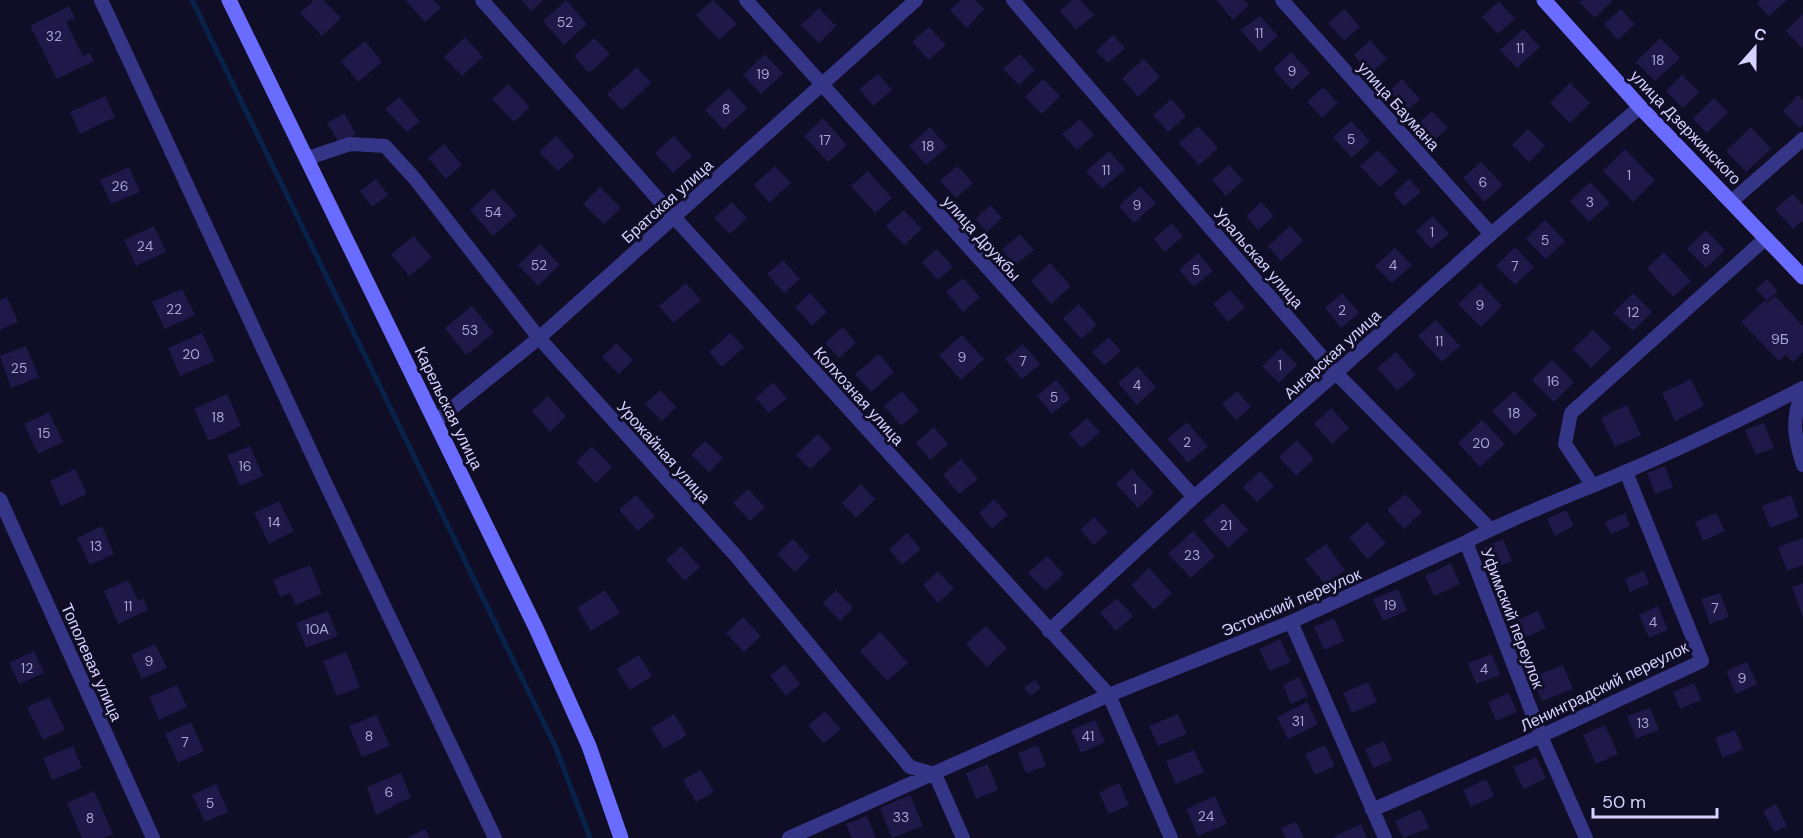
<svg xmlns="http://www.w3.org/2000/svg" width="1803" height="838" viewBox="0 0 1803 838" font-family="'DM Sans',sans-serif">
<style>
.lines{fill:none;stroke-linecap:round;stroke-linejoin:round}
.stream{stroke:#08234a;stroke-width:5}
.building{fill:#1f1848}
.street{stroke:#353588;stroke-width:14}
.secondary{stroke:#696cff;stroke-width:15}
.labels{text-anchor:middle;stroke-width:6;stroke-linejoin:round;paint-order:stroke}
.number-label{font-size:14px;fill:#a8a4d1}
.street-label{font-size:16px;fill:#d5d2ff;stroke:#100d26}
</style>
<rect width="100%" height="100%" fill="#100d26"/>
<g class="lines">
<path class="stream" d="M192,0L556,748L590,838"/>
</g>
<path class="building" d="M314,0H323L341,18L322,36L300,13Z
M407,0H434L441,8L425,22L406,1Z
M522,0H543L531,11Z
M566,0L587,24L564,45L543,21Z
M713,0L737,24L719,40L696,15Z
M961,0H975L984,9L967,28L950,10Z
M1072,0H1080L1094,15L1076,30L1060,11Z
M1216,0H1244L1249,5L1233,20Z
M1582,0H1613L1595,18L1579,2Z
M1760,0H1787L1769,16L1757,3Z
M1499,1L1515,19L1498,34L1482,17Z
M69,6L75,18L66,22L83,56L90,53L94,61L57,79L30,26Z
M819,8L836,26L819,43L801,25Z
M1344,9L1360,27L1344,41L1328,23Z
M1621,9L1635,24L1618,40L1604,24Z
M1803,14V47L1802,48L1786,31Z
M1260,16L1278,36L1260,52L1240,30Z
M929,27L946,45L929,60L912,42Z
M1523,29L1540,47L1517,68L1500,50Z
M1113,35L1125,48L1108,63L1096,51Z
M465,37L483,57L462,76L444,57Z
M594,38L610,54L589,73L574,56Z
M1660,38L1680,58L1655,81L1636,62Z
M1370,40L1387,59L1370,74L1354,55Z
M365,41L382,62L358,82L341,61Z
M1291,52L1310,73L1292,90L1273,69Z
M765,54L783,74L761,94L743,75Z
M1020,54L1035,70L1019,85L1003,69Z
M1144,59L1160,77L1138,97L1122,78Z
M637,67L651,83L622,110L607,94Z
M878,74L892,90L873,106L859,89Z
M1682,75L1699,92L1683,108L1666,91Z
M1043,79L1060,96L1042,114L1025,97Z
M1402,79L1420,99L1406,111L1389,91Z
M1570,83L1590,103L1570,123L1550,103Z
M508,84L530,107L514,122L492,99Z
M1323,87L1338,103L1322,118L1307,102Z
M729,88L747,108L724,130L705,110Z
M1798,95L1803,100V124L1800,128L1783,111Z
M105,96L115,117L80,134L70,112Z
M399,97L420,121L407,132L385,109Z
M1714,98L1728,112L1707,133L1693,119Z
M1171,99L1186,116L1168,132L1153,115Z
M1432,111L1448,128L1432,142L1416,125Z
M344,113L356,134L340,144L327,123Z
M823,118L847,145L828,162L804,136Z
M1080,119L1094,135L1077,150L1062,134Z
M1351,121L1370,141L1352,158L1333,137Z
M1198,126L1218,148L1199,165L1179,143Z
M930,127L947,147L926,165L909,146Z
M1751,127L1771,149L1746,172L1726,151Z
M1528,129L1545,146L1529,162L1512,145Z
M556,136L575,156L558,171L539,152Z
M674,136L692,156L673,173L655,153Z
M444,144L462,165L446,179L428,158Z
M1625,149L1655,180L1633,202L1603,171Z
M1378,150L1398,171L1380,187L1360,166Z
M1109,151L1125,169L1102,189L1086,171Z
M1481,162L1503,185L1484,202L1463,178Z
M1229,165L1243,180L1226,196L1212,180Z
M775,166L791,183L769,203L754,185Z
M957,166L973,183L956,198L940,181Z
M129,167L140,192L111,204L100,180Z
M868,171L892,198L875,213L851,186Z
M376,179L388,195L372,207L360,191Z
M1409,179L1421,192L1404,206L1393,194Z
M1590,182L1610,203L1589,222L1570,201Z
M1140,186L1156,203L1134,223L1119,206Z
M600,187L621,208L604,224L583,204Z
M493,189L517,215L493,236L470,210Z
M1793,194L1803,205V221L1793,229L1775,209Z
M732,202L747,218L730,234L714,218Z
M1261,202L1274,216L1258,230L1246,216Z
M991,205L1002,218L987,232L975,219Z
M904,210L922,229L904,245L886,226Z
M1433,216L1449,234L1431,249L1416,231Z
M1545,220L1565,241L1546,259L1526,239Z
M1172,223L1183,236L1165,252L1154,239Z
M154,226L166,252L136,266L124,240Z
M1290,226L1303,241L1281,261L1268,246Z
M1706,230L1725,250L1706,268L1687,249Z
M1020,234L1034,250L1015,265L1002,250Z
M414,236L432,258L409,276L391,254Z
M540,244L560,265L538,286L518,265Z
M1515,247L1534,267L1515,285L1496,266Z
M1395,248L1412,265L1392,283L1375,266Z
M937,249L953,267L938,280L922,262Z
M1664,252L1691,281L1673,297L1647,268Z
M1198,253L1213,271L1194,287L1179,270Z
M783,260L800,279L784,293L767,274Z
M1050,263L1071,286L1051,304L1031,281Z
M963,278L980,297L963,312L946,292Z
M1767,279L1778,291L1767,301L1756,289Z
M686,283L701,300L673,323L659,306Z
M1480,283L1502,306L1481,327L1458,304Z
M182,289L195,315L165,329L152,302Z
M1230,290L1245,307L1228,322L1213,304Z
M810,293L827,312L812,326L795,307Z
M1342,293L1359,313L1341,328L1325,308Z
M1633,293L1652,312L1633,331L1613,313Z
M1775,296L1803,326V352L1793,362L1786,355L1779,361L1741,322L1765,300L1767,303Z
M7,297L18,322L0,330V300Z
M1079,304L1097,325L1081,339L1063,318Z
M472,306L494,333L466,355L445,328Z
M1436,320L1460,346L1442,362L1418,336Z
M843,327L856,343L839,358L825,343Z
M1593,330L1611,348L1591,368L1573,349Z
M202,333L215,361L180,376L168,348Z
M730,333L744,347L722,367L709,352Z
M962,335L984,359L961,380L939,355Z
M1109,337L1121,351L1104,365L1092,352Z
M616,343L633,360L619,374L602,357Z
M1023,344L1040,364L1022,379L1005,359Z
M26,346L39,377L11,388L0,356Z
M1281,348L1297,365L1279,383L1262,366Z
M1396,352L1416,375L1397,391L1377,368Z
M879,354L894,372L871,392L855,374Z
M1552,360L1574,382L1554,402L1532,380Z
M1137,366L1156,387L1137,405L1118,383Z
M1691,379L1704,406L1675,421L1662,393Z
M1056,380L1071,398L1052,414L1037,396Z
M773,382L787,398L769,413L756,398Z
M660,390L676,407L662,421L645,404Z
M902,391L919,411L901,426L884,406Z
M1237,391L1251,407L1236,420L1222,404Z
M1514,391L1537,415L1515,435L1492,411Z
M227,394L241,426L209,441L194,409Z
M548,396L566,416L550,432L532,411Z
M1627,405L1641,435L1615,447L1601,418Z
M1331,408L1349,428L1332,444L1314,424Z
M49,412L63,442L38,454L24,424Z
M1087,418L1100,432L1082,448L1069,434Z
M1482,420L1505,444L1480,467L1458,443Z
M1187,422L1208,446L1188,463L1167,439Z
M1764,423L1774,448L1756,455L1745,430Z
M934,427L948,444L930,460L916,443Z
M818,434L832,449L810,469L796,455Z
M1297,440L1314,459L1296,476L1279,457Z
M705,441L723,458L709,472L691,455Z
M250,446L263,476L240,486L227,455Z
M592,446L612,467L596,483L576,462Z
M961,459L978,479L959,494L943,475Z
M1665,466L1673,487L1655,494L1647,473Z
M75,469L87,494L61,506L50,481Z
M1132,469L1154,493L1138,508L1116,484Z
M1260,471L1274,486L1257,502L1243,487Z
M861,484L875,499L856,518L842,503Z
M748,489L765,507L750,521L733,503Z
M1405,494L1422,512L1404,529L1387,510Z
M636,495L655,516L638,531L619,510Z
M1791,495L1799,517L1770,528L1762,506Z
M994,499L1008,515L992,529L979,513Z
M279,501L294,531L269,544L254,513Z
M1223,503L1248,530L1228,548L1203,521Z
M1566,510L1574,526L1555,536L1547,519Z
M1625,513L1630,526L1611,534L1605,522Z
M1716,513L1725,531L1703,541L1695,522Z
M1094,517L1108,532L1094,545L1080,530Z
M1367,522L1386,543L1368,559L1349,538Z
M102,526L114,554L90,565L77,538Z
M1193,531L1215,556L1191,578L1168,554Z
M907,533L921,549L902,565L889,549Z
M1803,538V565L1787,571L1778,547Z
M793,539L810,557L795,572L777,554Z
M1503,539L1512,561L1492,569L1483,548Z
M1326,544L1345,570L1325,585L1305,559Z
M681,546L700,567L685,581L666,560Z
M1047,556L1064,574L1045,591L1028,573Z
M1451,563L1460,584L1434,596L1425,576Z
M310,565L322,594L296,605L290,593L280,597L273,580Z
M1149,568L1172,593L1154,610L1131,585Z
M938,571L954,589L938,603L923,585Z
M1644,571L1649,584L1630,592L1625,579Z
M128,580L138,601L143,598L148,610L118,624L104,591Z
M1803,583V618L1792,587Z
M1398,589L1407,611L1383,621L1373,599Z
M605,590L620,613L591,631L577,608Z
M836,590L853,608L840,621L823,603Z
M1720,593L1729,617L1710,624L1701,599Z
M1117,598L1133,616L1116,631L1100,613Z
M1658,606L1668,630L1649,638L1639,615Z
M328,611L338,636L306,648L296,623Z
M1538,611L1546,628L1520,640L1512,622Z
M743,617L761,636L744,652L726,633Z
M1334,618L1344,641L1324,650L1314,627Z
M986,626L1007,648L987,667L966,644Z
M880,632L908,663L887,681L860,651Z
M1280,639L1291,662L1270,671L1259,649Z
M155,644L167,668L142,679L131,655Z
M34,651L44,673L19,684L9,663Z
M346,652L360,687L337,696L323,661Z
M1492,654L1500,675L1476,684L1468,663Z
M639,655L652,676L630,690L617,669Z
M1747,662L1757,684L1736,694L1726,671Z
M784,664L800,684L786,696L770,676Z
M1563,665L1573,689L1542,701L1532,677Z
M1299,677L1308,696L1291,704L1283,685Z
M1035,680L1041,688L1030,696L1024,688Z
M1368,682L1377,702L1352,713L1343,693Z
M1694,683L1701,700L1680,709L1673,692Z
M177,685L187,707L159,720L149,697Z
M1509,693L1517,712L1496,721L1488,702Z
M49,697L65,729L43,740L27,707Z
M1307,702L1318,724L1288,739L1277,717Z
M1650,708L1659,730L1636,739L1627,716Z
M825,711L841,729L824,743L808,725Z
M674,714L687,735L664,749L651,728Z
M1178,714L1187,734L1158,746L1149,726Z
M376,715L390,746L362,757L349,726Z
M1095,720L1105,742L1081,753L1071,730Z
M191,722L204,751L178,763L165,734Z
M1605,725L1618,754L1596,764L1583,735Z
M1735,730L1743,749L1723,758L1715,738Z
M1384,741L1392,760L1373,768L1365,749Z
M1038,745L1046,766L1026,773L1018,753Z
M1325,745L1335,766L1315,775L1305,754Z
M73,746L82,768L52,780L43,758Z
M1194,750L1204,772L1176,784L1166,761Z
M1536,757L1546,778L1524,789L1513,767Z
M988,764L998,790L976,799L966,773Z
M701,770L714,792L696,802L683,780Z
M401,773L411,797L376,815L367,787Z
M1486,779L1494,796L1471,807L1463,790Z
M1119,783L1129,805L1109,814L1099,793Z
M216,784L228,812L205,822L192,795Z
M94,791L113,834L104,838H82L67,803Z
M910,795L923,826L892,838L880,808Z
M1215,796L1227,824L1198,836L1186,809Z
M1776,804L1787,826L1774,832L1763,811Z
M1421,809L1429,828L1403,838L1395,821Z
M867,816L876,838H852L846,824Z
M1296,822L1304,838H1286L1281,828Z
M1361,824L1367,838H1335V836Z
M425,829L430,838H407Z"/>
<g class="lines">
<path class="street" d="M101,0L324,480L495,838
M482,0L674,217L1109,695L1171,838
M746,0L1194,497
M1013,0L1336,373L1490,529
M1282,0L1491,234
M308,158L350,144L385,146L415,179L539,338L736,556L910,767L935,774L963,838
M1732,201L1803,139
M1803,388C1792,419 1793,434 1803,465
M436,421L539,338L916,0
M1593,486L1565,444L1571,413L1766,238
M0,499L153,838
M1466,542L1541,736L1586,838
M1291,622L1385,838
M1049,631L1194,497L1336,373L1491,234L1640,107
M1372,810L1541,736L1702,661L1626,472
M789,838L1109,695L1291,622L1466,542C1517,515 1572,495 1625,472C1686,446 1744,418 1803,388"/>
<path class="secondary" d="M229,0L536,628L589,746L621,838
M1544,0L1640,107L1803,277"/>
</g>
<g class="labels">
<g class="number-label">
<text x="565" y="27">52</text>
<text x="1259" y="38">11</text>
<text x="54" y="41">32</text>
<text x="1520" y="53">11</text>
<text x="1658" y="65">18</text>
<text x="1292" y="76">9</text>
<text x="763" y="79">19</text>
<text x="726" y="114">8</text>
<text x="1351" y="144">5</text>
<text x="825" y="145">17</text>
<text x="928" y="151">18</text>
<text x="1106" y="175">11</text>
<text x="1629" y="180">1</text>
<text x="1483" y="187">6</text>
<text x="120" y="191">26</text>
<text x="1590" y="207">3</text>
<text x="1137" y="210">9</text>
<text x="493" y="217">54</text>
<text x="1432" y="237">1</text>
<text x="1545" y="245">5</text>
<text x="145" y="251">24</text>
<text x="1706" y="254">8</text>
<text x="539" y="270">52</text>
<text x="1393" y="270">4</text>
<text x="1515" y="271">7</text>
<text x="1196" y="275">5</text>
<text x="1480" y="310">9</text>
<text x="174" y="314">22</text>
<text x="1342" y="315">2</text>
<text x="1633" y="317">12</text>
<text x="470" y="335">53</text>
<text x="1780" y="344">9Б</text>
<text x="1439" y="346">11</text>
<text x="191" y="359">20</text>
<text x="962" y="362">9</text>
<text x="1023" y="366">7</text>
<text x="1280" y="370">1</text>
<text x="19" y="373">25</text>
<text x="1553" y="386">16</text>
<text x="1137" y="390">4</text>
<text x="1054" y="402">5</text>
<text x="1514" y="418">18</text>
<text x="218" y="422">18</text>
<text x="44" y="438">15</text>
<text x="1187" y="447">2</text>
<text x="1481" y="448">20</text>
<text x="245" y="471">16</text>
<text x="1135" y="494">1</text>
<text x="274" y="527">14</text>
<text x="1226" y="530">21</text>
<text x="96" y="551">13</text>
<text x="1192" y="560">23</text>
<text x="1390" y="610">19</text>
<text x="128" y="611">11</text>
<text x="1715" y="613">7</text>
<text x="1653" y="627">4</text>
<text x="317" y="634">10А</text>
<text x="149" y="666">9</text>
<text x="27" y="673">12</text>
<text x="1484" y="674">4</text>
<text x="1742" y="683">9</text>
<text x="1298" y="726">31</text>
<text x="1643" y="728">13</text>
<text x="369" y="741">8</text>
<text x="1088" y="741">41</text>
<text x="185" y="747">7</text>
<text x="389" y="797">6</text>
<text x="210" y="808">5</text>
<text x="1206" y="821">24</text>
<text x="901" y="822">33</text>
<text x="90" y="823">8</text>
</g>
<g class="street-label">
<text transform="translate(1399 106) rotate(48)" y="6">улица Баумана</text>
<text transform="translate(1686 127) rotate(46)" y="6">улица Дзержинского</text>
<text transform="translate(667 201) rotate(-42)" y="6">Братская улица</text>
<text transform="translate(982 238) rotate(48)" y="6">улица Дружбы</text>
<text transform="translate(1259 258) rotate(49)" y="6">Уральская улица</text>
<text transform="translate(1332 354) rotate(-42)" y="6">Ангарская улица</text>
<text transform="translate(859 396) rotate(48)" y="6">Колхозная улица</text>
<text transform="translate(449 408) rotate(64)" y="6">Карельская улица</text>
<text transform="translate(664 452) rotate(48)" y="6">Урожайная улица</text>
<text transform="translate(1291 602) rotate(-23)" y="6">Эстонский переулок</text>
<text transform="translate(1513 618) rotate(69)" y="6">Уфимский переулок</text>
<text transform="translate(92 662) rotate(66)" y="6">Тополевая улица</text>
<text transform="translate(1604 686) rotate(-26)" y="6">Ленинградский переулок</text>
</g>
</g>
<g transform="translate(1755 48) rotate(21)" stroke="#100d26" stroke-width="4.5" paint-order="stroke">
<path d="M0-4.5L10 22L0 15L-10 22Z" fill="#d5d2ff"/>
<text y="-9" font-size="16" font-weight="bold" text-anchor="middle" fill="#d5d2ff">С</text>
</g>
<path d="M1593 808v9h124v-9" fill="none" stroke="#d5d2ff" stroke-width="3"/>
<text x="1602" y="808" font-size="18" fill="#d5d2ff" stroke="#100d26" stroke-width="4.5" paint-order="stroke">50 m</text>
</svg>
